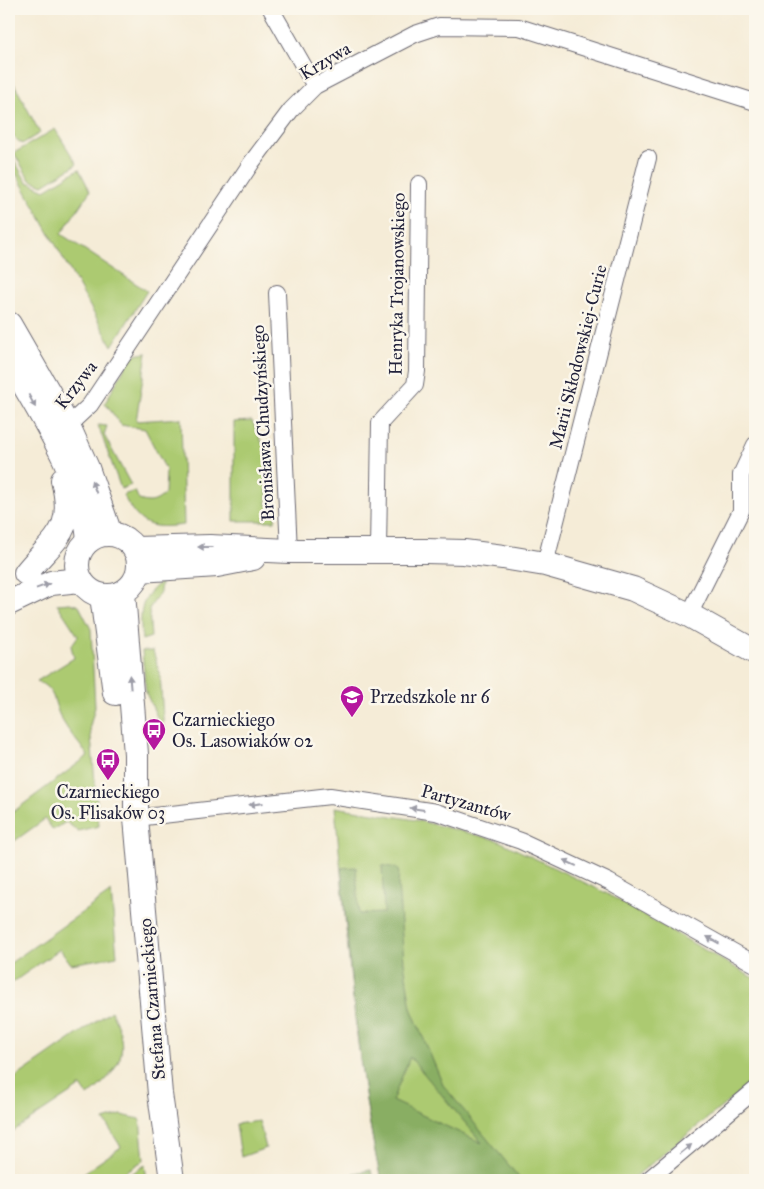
<svg xmlns="http://www.w3.org/2000/svg" width="764" height="1189" viewBox="0 0 764 1189" font-family="'IM FELL Great Primer',serif">
<style>
.green{fill:#acca71;stroke:#677656}
.forest{fill:#89ae63;stroke:#56684f;fill-rule:evenodd}
.lines{fill:none;stroke-linecap:round;stroke-linejoin:round}
.street-casing{stroke:#6c6972;stroke-width:18}
.secondary-casing{stroke:#6c6972;stroke-width:26}
.street{stroke:#fff;stroke-width:16}
.secondary{stroke:#fff;stroke-width:24}
.oneway{fill:#9c9ca7}
.labels{text-anchor:middle;stroke-width:5;stroke-linejoin:round;paint-order:stroke}
.street-label{font-size:18px;fill:#22223b;stroke:#fbf7ec}
.poi-label{font-size:18px;fill:#22223b;stroke:#fbf7ec;text-anchor:start}
</style>
<rect width="100%" height="100%" fill="#fbf7ec"/>
<filter id="ink" filterUnits="userSpaceOnUse"><feTurbulence type="fractalNoise" baseFrequency=".02" numOctaves="2"/><feDisplacementMap in="SourceGraphic" scale="10" xChannelSelector="R" yChannelSelector="G"/><feConvolveMatrix kernelMatrix="1 2 1 2 8 2 1 2 1" color-interpolation-filters="sRGB"/></filter>
<filter id="wash" filterUnits="userSpaceOnUse"><feTurbulence type="fractalNoise" baseFrequency=".0096" numOctaves="4" result="noise"/><feDisplacementMap in="SourceGraphic" scale="20" xChannelSelector="R" yChannelSelector="G"/><feGaussianBlur stdDeviation="1.12" result="paint"/><feColorMatrix in="noise" values="0 0 0 0 0 0 0 0 0 0 0 0 0 0 0 0 0 1.4 0 .05"/><feComposite in="paint" operator="in"/></filter>
<g filter="url(#wash)">
<rect width="100%" height="100%" fill="#f5ecd7"/>
<path class="green" d="M9,74L40,133L22,144L9,133Z
M55,129L77,164L43,185L30,180L14,153Z
M9,145L14,150L10,153L26,181L45,190L79,169L90,191L61,234L147,291L112,346L9,161Z
M147,353L136,421L181,418L184,525C150,529 140,527 123,495L135,491L139,500C151,504 156,502 165,494L166,470L145,429L121,425L105,403L132,355Z
M252,421L268,455L267,505L276,510L275,521H234V422Z
M98,425L107,426L104,435L131,485L121,489Z
M161,582L160,592L149,609L151,637L142,640C140,614 138,600 161,582Z
M70,603L79,606L91,629L95,707L90,726L99,826L78,831L66,822L53,830L45,819L9,845V815L88,756C80,744 69,733 62,720C52,703 58,691 37,681L74,658L71,646L78,636L57,604Z
M142,651H153L160,674L164,732L146,693Z
M335,807L416,820L497,840L604,892L755,979V1080L631,1180H381C354,1058 347,931 335,807Z
M111,892L117,956L71,964L60,949L9,985V964Z
M111,1011C132,1051 121,1069 88,1096L81,1086L9,1134V1082Z
M121,1115L140,1119L144,1160L113,1180H74L121,1147L104,1120Z
M259,1121L266,1148L241,1157L236,1124Z
M145,1165L147,1180H122Z"/>
<path class="forest" d="M382,865L399,869L398,884L404,962L411,1008L443,1085L521,1180H381C358,1078 351,973 341,868L356,867L359,914L384,913ZM410,1057L482,1143L392,1101Z
M371,1170L373,1180H355L353,1173Z"/>
</g>
<g filter="url(#ink)">
<g class="lines">
<g class="street-casing">
<path id="street" d="M271,9L315,86
M277,293L289,551
M63,436L74,420L90,405L252,162L291,110L315,86L415,34L439,26L519,27L755,102
M378,551L380,423L415,385L417,371L419,184
M545,564L648,158
M689,615L741,511V475L755,445
M136,818L330,796L436,812L521,841L609,882L755,964
M648,1180L755,1090"/>
</g>
<g class="secondary-casing">
<path id="secondary" d="M9,324L69,428L87,468L110,534
M9,359C40,413 83,477 89,540
M77 565a31 31 0 1 1 62 0a31 31 0 1 1-62 0Z
M135,549L210,547L289,551H426L464,552L503,557L545,564L633,589L689,615L755,652
M139,570L217,565L253,558
M26,573C55,537 76,532 63,480
M123,593L136,754V818L160,1094L172,1180
M102,596L115,693
M9,603L51,583L80,580"/>
</g>
<use href="#street" class="street"/>
<use href="#secondary" class="secondary"/>
</g>
<defs><path id="oneway-solid" d="M-6-.8H1V-3.2L6.5 0L1 3.2V.8H-6Z" transform="scale(1.25)"/></defs>
<g class="oneway">
<use href="#oneway-solid" transform="translate(32 401) rotate(62)"/>
<use href="#oneway-solid" transform="translate(94 487) rotate(-111)"/>
<use href="#oneway-solid" transform="translate(205 547) rotate(180)"/>
<use href="#oneway-solid" transform="translate(43 586) rotate(-20)"/>
<use href="#oneway-solid" transform="translate(130 682) rotate(-95)"/>
<use href="#oneway-solid" transform="translate(256 804) rotate(173)"/>
<use href="#oneway-solid" transform="translate(417 809) rotate(-172)"/>
<use href="#oneway-solid" transform="translate(570 863) rotate(-155)"/>
<use href="#oneway-solid" transform="translate(713 940) rotate(-151)"/>
<use href="#oneway-solid" transform="translate(686 1149) rotate(-39)"/>
</g>
</g>
<defs>
<g id="school-pin" transform="scale(1.25)"><path d="M0 17L-7.5 6A9.5 9.5 0 1 1 7.5 6Z" fill="#b5179e" stroke="#fbf7ec"/><path d="M0-5L7-2L0 1L-7-2ZM-4 1L0 2.5L4 1V4Q0 6-4 4Z" fill="#fff"/></g>
<g id="bus-pin" transform="scale(1.25)"><path d="M0 17L-7.5 6A9.5 9.5 0 1 1 7.5 6Z" fill="#b5179e" stroke="#fbf7ec"/><path d="M-5-6H5V4H4V6H2V4H-2V6H-4V4H-5ZM-3.5-4V0h7V-4ZM-3.5 1.2v1.5H-2V1.2ZM2 1.2v1.5H3.5V1.2Z" fill="#fff"/></g>
</defs>
<g fill-rule="evenodd">
<use href="#school-pin" x="352" y="697"/>
<use href="#bus-pin" x="154" y="730"/>
<use href="#bus-pin" x="108" y="760"/>
</g>
<g class="labels">
<g class="street-label">
<text transform="translate(325 61) rotate(-31)" y="6">Krzywa</text>
<text transform="translate(397 284) rotate(-89)" y="6">Henryka Trojanowskiego</text>
<text transform="translate(578 357) rotate(-76)" y="6">Marii Skłodowskiej-Curie</text>
<text transform="translate(76 385) rotate(-52)" y="6">Krzywa</text>
<text transform="translate(263 423) rotate(-93)" y="6">Bronisława Chudzyńskiego</text>
<text transform="translate(466 803) rotate(16)" y="6">Partyzantów</text>
<text transform="translate(152 999) rotate(-95)" y="6">Stefana Czarnieckiego</text>
</g>
<g class="poi-label">
<text x="370" y="703">Przedszkole nr 6</text>
<text x="172" y="726">Czarnieckiego<tspan x="172" dy="21">Os. Lasowiaków 02</tspan></text>
<text x="108" y="798" text-anchor="middle">Czarnieckiego<tspan x="108" dy="21">Os. Flisaków 03</tspan></text>
</g>
</g>
<rect width="764" height="1189" fill="none" stroke="#fbf7ec" stroke-width="30"/>
</svg>
